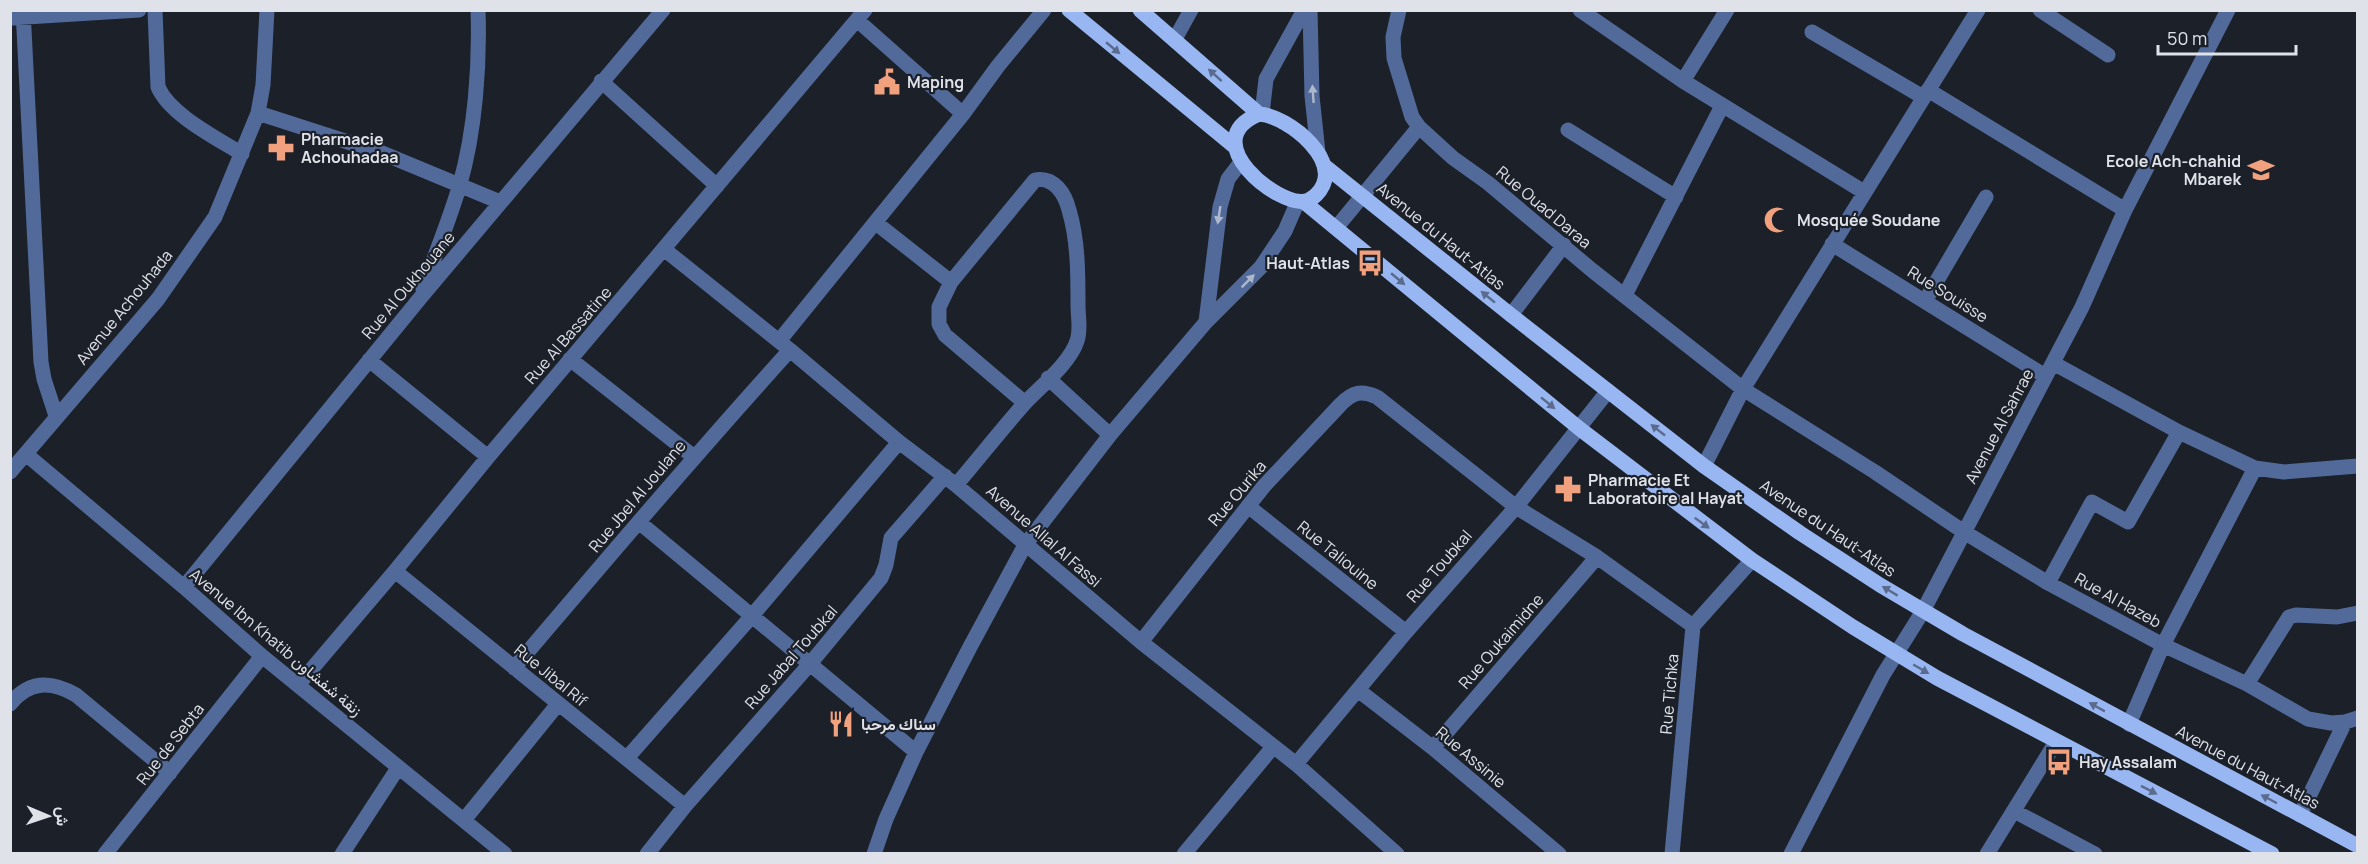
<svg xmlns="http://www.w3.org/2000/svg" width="2368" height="864" viewBox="0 0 2368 864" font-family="Manrope,Vazirmatn,sans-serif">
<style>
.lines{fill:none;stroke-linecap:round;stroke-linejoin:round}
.minor{stroke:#526a9a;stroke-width:15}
.major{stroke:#98b6f1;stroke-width:15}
.oneway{fill:#5a6b8d}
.oneway2{fill:#aeb8cd}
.labels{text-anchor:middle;stroke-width:4.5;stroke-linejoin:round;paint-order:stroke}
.poi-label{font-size:16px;font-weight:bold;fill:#dfe2e8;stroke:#1c2029;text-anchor:start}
.street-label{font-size:16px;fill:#dfe2e8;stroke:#1c2029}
</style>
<rect width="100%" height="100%" fill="#1c2029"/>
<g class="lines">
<path class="minor" d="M23,10L41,362L44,379L56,416
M155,10L158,87C170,115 217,138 242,154
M1310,10L1312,96L1318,152
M1399,10L1393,37L1394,58L1412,117L1419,127L1453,158L1488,183L1593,271L1743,389L1875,472L1964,532L2048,583L2163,645L2247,684L2308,719L2331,723L2345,722L2358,718
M1580,10L1683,81L1864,192
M2040,10L2108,55
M10,18L139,10
M857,20L963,114
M1812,32L1923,97
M1175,39L1191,10
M601,81L717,186
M1683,81L1727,10
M1928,90L2125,210
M258,113L382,153L500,202
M1262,114L1266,79L1304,10
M1568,130L1676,197
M876,223L951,282
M1336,228L1419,127
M1832,244L2045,376
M665,250L790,350L899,442L956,485L1141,642L1296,764L1397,854
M423,289C435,254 450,219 460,184C475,131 480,66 478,10
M1625,295L1722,106
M1925,301L1986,197
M1511,315L1564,245
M1206,322L1220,207L1228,179L1241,162
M779,341L963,114L998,66L1044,10
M570,359L694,457
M369,360L488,457
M2053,363L2179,432L2255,468L2284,472L2358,466
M1048,378L1110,435
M27,455L184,587L262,656L505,854
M1704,466L1743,389L1978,10
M10,472L158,299L215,217L258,113L263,85L267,10
M956,485C979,458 1001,430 1024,404C1040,387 1070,363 1077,341C1081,330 1078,317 1078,305C1078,273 1078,240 1069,210C1065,194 1054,176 1035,180L951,282L939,307V324L945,335L1025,403
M1248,506L1406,632
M640,523L916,752
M395,571L685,806
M2048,583L2092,502L2128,522L2179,432
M184,587L421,297L663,10
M1141,642L1264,486L1341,404C1353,392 1361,390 1377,397L1516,507L1597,557L1693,626
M514,668C605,561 696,454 790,350
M299,684L395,571L488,457L865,10
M2247,684L2289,617L2296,615L2337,617L2358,613
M1358,690L1433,748L1559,854
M10,704C29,680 52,681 76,695L170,773
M2129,724L2163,645L2255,468
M1433,748L1597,557
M627,758L751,617L899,442
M1296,764L1406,632L1516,507L1608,391
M2014,811L2095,854
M2300,815L2345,722
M464,820L558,704
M105,854L262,656
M342,854L398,768
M647,854L685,806L809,665L881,578L886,565L891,538L945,476
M874,854L886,819L916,752L970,647L1025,545L1110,435L1206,322L1261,267L1285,231L1298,201
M1184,854L1273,747
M1672,854L1693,626L1752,560
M1791,854L1883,675L1923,611L2082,307L2125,210L2228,10
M1987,854L2056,742"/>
<path class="major" d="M1069,10L1235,147
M1140,10L1259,114
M1259,114C1289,116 1348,164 1316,195C1314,197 1308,201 1305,201C1279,207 1194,141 1259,114Z
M1326,167L1511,315L1704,466L1800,533L1880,585L1963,634L2358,846
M1304,202L1580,429L1752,560L1853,627L1937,678L2272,854"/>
</g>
<defs><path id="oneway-solid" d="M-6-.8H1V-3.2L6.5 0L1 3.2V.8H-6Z" transform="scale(1.5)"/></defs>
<g class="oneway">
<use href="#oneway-solid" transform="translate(1113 48) rotate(40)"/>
<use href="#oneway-solid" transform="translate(1215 75) rotate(-138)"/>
<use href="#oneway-solid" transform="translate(1398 279) rotate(40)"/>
<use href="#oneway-solid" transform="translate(1488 297) rotate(-141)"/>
<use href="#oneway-solid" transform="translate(1548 403) rotate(39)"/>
<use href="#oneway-solid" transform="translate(1658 430) rotate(-142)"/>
<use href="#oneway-solid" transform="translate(1702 523) rotate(36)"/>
<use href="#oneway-solid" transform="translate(1890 591) rotate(-149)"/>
<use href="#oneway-solid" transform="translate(1921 669) rotate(30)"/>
<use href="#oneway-solid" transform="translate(2097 707) rotate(-151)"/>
<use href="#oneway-solid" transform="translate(2149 790) rotate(27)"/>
<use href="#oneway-solid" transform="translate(2269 799) rotate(-152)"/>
</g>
<g class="oneway2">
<use href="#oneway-solid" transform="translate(1313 94) rotate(-94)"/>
<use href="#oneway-solid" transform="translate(1219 215) rotate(99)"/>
<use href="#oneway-solid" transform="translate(1248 281) rotate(-45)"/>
</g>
<defs>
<g id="civic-bare" transform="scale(2.07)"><path d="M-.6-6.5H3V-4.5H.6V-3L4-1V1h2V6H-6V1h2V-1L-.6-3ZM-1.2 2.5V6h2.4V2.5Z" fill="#f1a17d" stroke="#1c2029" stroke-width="2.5" paint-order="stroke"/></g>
<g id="pharmacy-bare" transform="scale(2.07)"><path d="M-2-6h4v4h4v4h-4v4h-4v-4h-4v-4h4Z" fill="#f1a17d" stroke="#1c2029" stroke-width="2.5" paint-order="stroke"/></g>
<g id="school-bare" transform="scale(2.07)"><path d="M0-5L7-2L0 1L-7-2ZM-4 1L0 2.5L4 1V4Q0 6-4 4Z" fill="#f1a17d" stroke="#1c2029" stroke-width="2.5" paint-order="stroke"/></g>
<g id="mosque-bare" transform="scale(2.07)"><path d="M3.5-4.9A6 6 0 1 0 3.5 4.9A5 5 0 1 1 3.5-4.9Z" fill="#f1a17d" stroke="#1c2029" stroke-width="2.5" paint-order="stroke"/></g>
<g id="bus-bare" transform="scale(2.07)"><path d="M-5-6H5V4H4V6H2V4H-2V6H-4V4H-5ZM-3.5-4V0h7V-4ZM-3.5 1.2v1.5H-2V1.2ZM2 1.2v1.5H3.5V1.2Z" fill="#f1a17d" stroke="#1c2029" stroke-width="2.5" paint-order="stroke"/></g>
<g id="restaurant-bare" transform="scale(2.07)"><path d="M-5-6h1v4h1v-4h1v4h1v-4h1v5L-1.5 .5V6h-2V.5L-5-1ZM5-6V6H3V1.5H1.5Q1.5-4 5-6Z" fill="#f1a17d" stroke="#1c2029" stroke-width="2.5" paint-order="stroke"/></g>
</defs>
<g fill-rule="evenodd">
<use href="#civic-bare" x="887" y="82"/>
<use href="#pharmacy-bare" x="281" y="148"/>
<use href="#school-bare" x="2261" y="170"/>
<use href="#mosque-bare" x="1777" y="220"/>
<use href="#bus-bare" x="1370" y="263"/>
<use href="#pharmacy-bare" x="1568" y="489"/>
<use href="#restaurant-bare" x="841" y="724"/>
<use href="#bus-bare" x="2059" y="762"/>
</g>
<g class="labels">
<g class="poi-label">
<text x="907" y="88">Maping</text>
<text x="301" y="145">Pharmacie<tspan x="301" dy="18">Achouhadaa</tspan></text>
<text x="2241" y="167" text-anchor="end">Ecole Ach-chahid<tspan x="2241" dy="18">Mbarek</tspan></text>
<text x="1797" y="226">Mosquée Soudane</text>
<text x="1350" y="269" text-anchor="end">Haut-Atlas</text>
<text x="1588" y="486">Pharmacie Et<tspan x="1588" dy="18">Laboratoire al Hayat</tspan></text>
<text x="861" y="730">سناك مرحبا</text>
<text x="2079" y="768">Hay Assalam</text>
</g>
<g class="street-label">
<text transform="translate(1544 207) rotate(40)" y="6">Rue Ouad Daraa</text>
<text transform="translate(1441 236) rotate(39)" y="6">Avenue du Haut-Atlas</text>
<text transform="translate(408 285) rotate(-50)" y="6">Rue Al Oukhouane</text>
<text transform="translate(1948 294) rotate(32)" y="6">Rue Souisse</text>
<text transform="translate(124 307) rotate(-51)" y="6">Avenue Achouhada</text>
<text transform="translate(568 335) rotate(-49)" y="6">Rue Al Bassatine</text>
<text transform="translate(1999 426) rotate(-62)" y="6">Avenue Al Sahrae</text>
<text transform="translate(1237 493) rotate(-50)" y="6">Rue Ourika</text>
<text transform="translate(637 496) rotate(-50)" y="6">Rue Jbel Al Joulane</text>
<text transform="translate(1828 528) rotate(34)" y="6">Avenue du Haut-Atlas</text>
<text transform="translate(1044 536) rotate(41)" y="6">Avenue Allal Al Fassi</text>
<text transform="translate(1338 555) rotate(39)" y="6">Rue Taliouine</text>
<text transform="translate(1439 566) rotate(-49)" y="6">Rue Toubkal</text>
<text transform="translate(2118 600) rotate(29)" y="6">Rue Al Hazeb</text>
<text transform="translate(1501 641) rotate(-49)" y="6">Rue Oukaimidne</text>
<text transform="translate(276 642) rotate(40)" y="6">Avenue Ibn Khatib زنقة شفشاون</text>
<text transform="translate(791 657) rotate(-49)" y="6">Rue Jabal Toubkal</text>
<text transform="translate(551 675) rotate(39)" y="6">Rue Jibal Rif</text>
<text transform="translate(1669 694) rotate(-85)" y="6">Rue Tichka</text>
<text transform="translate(170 744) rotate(-52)" y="6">Rue de Sebta</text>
<text transform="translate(1471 757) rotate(40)" y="6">Rue Assinie</text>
<text transform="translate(2248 767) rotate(28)" y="6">Avenue du Haut-Atlas</text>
</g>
</g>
<rect width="2368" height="864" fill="none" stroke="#dfe2e8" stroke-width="24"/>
<g transform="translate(48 816) rotate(92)" stroke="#1c2029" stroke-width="4.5" paint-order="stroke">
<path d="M0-4.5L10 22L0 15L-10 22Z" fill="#dfe2e8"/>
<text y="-9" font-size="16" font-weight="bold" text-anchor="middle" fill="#dfe2e8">ش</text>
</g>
<path d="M2158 45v9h138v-9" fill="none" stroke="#dfe2e8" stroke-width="3"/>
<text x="2167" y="45" font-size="18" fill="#dfe2e8" stroke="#1c2029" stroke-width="4.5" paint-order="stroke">50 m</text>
</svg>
